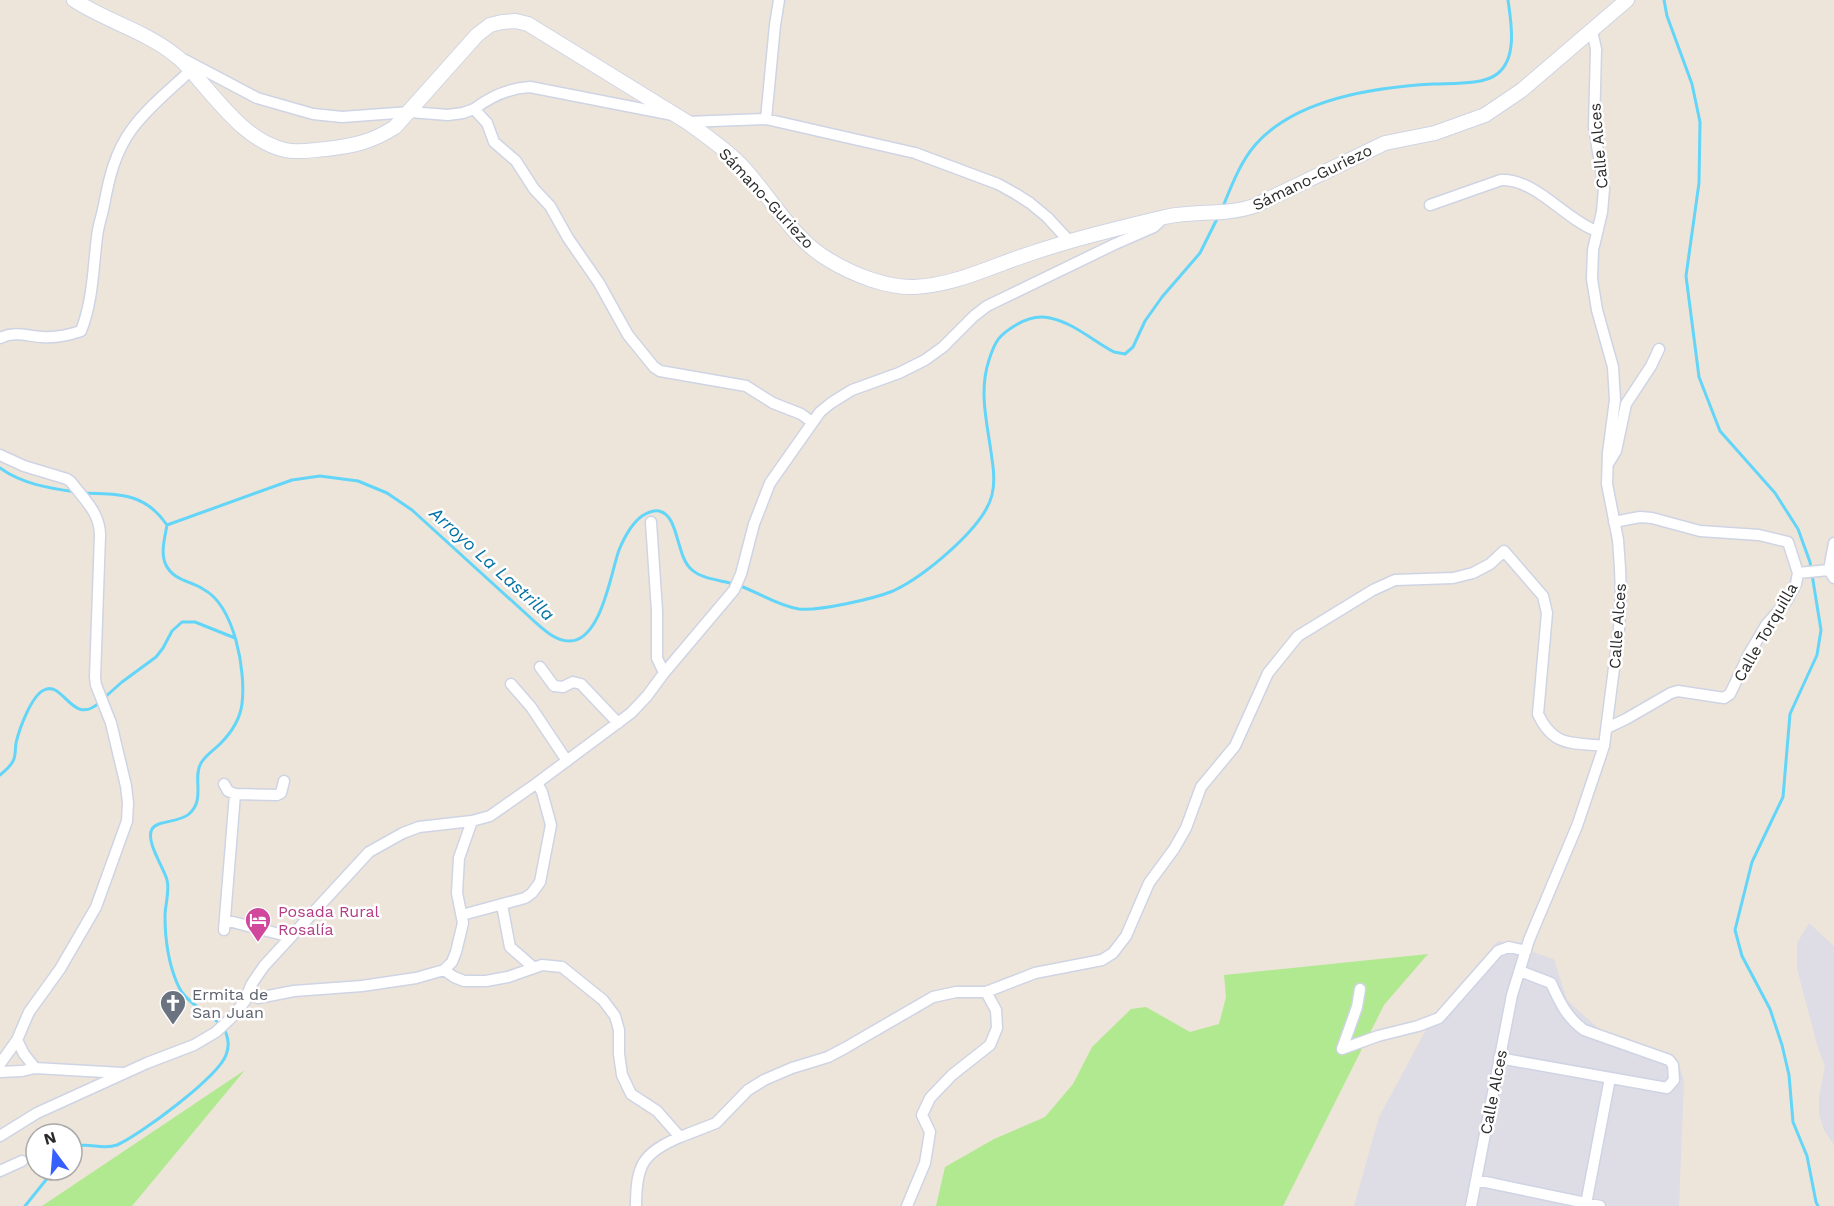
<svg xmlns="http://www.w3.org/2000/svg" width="1834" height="1206" viewBox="0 0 1834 1206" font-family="'Work Sans',sans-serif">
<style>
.industrial{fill:#dedce5}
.green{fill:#b1e991}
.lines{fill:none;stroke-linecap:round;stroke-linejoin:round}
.stream{stroke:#63d5f9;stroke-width:3}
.minor-casing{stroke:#cfd4e4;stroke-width:13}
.tertiary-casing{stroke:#cfd4e4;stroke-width:16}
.minor{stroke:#fff;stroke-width:10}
.tertiary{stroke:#fff;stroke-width:14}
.labels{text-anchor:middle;stroke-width:5;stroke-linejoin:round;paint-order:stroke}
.street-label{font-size:16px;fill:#2a2a2a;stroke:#fff}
.hotel-label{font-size:16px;fill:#b23c85;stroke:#fff;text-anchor:start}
.worship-label{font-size:16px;fill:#5b616d;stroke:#fff;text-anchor:start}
.water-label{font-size:18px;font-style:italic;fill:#0171a6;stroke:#fff}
</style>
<rect width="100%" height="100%" fill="#ede5da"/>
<path class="industrial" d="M1809,923L1834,946V1145L1824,1130L1819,1114V1097L1825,1066L1818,1048L1797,969V943Z
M1498,941L1554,959L1567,1000L1598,1028L1677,1059L1684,1081L1679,1206H1354L1379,1117L1435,1013Z"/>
<path class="green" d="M1428,954L1384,1005L1283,1206H936L945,1167L994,1139L1045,1117L1073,1084L1092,1047L1131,1009L1146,1007L1190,1032L1219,1024L1226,997L1224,975Z
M245,1070L132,1206H42Z"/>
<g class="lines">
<path class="stream" d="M1664,0L1667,16L1692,84L1700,122L1699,183L1686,276L1699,377L1720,431L1775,493L1798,529L1810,562L1821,630L1817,655L1790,714L1783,797L1752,862L1735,930L1742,956L1770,1009L1782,1045L1789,1075L1793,1122L1807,1156L1816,1202L1818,1206
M1222,209C1231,187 1240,162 1256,144C1297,98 1376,87 1434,84C1451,83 1484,85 1497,74C1518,58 1511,22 1508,0
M0,468C22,484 49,488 75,492
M84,493C120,494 145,493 167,525
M167,525L292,480L320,476L358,481L387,493L412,510L534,621C543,629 555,641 569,641C601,642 611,572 619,550C624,538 631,524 642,516C647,513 653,510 659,511C679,515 676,556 691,569C701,579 720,580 734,584
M167,525C165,537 160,553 166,565C173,580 190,581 203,589C235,606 246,671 242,704C240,719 231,733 220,744C214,750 206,755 201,763C192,778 206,799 189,814C179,823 157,820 152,829C145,841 164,868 167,880C170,892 165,904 165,916C165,938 169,964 177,983C185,1003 205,1010 219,1023
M740,586C760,593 778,606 799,609C820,611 873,599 893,591C923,577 984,528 992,495C995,483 994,471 992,459C988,426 978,393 989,360C995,341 999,335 1016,325C1026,319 1037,315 1050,318C1074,323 1093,341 1114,352L1125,354L1133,347L1145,321L1162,297L1200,253L1218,217
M104,698L122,682L156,657L163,648L172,631L182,622H195L235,638
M0,775C5,771 10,767 13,761C16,756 15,749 16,743C19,730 31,696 44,690C64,680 72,728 100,702
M72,1149C85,1140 101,1151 117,1145C140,1135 218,1077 226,1055C230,1045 228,1037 224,1028
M25,1206L54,1170"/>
<g class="minor-casing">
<path id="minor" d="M185,60L257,98L313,114L342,117L410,112L448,115L463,113L474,109L487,123L494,142L516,161L534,189L550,206L568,238L599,283L628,335L654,367L660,371L746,386L773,403L801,414L812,422
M474,109C490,97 510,88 530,87L673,115
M766,119L775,25L779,0
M687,122L766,119L915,153L998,184L1016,194L1030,203L1047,217L1070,242
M1430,205L1501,180C1535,178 1567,221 1597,231
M0,338C14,331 27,336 42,337C55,338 69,335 81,331C93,300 93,269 97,237C98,226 102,216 104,205C109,178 115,152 132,129C148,107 171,89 191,70
M0,455L24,466L67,479L71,482C84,499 100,513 100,535L95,677L96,685L111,723L126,786L128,803L127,821L96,907L60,969L29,1012L17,1040L0,1064
M1608,464L1616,451L1626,404L1651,366L1659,349
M651,522L657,611V658L664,673
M1834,543L1829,570L1834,578
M1798,573L1829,570
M540,667L554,686L563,687L573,682L581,684L618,723
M511,684L531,707L567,761
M1607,728L1626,719L1671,693L1678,691L1724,698L1730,694L1749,654L1766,625L1786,602L1796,584L1798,573L1788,542L1759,535L1700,531L1652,518L1640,517L1614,522
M224,784L228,791L235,794L277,795L281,793L284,781
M502,905L510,947L533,967
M462,915L525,898L532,893L540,882L551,825L542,792L537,783
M225,920L291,937
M224,930L235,794
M444,970L454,977L464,981H486L508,977L542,965L562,967L603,1000L615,1016L619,1030V1054L622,1075L631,1094L657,1111L680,1137L716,1123L748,1090L764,1080L792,1068L828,1057L845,1048L933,997L956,992H986L1035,973L1102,960L1113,953L1126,936L1149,883L1174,849L1186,828L1201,787L1235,746L1268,673L1298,636L1373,590L1395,580L1453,578L1473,573L1490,564L1504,551L1543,596L1547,613L1538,714C1554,748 1572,742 1604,746
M1360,989L1357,1007L1342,1049L1378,1036L1418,1026L1439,1018L1498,951L1509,947L1526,951
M248,994L258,998L294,991L362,986L416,978L444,970L452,962L456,952L463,923L457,893L459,858L472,821
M17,1040L24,1054L35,1068
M1499,1058L1667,1088L1674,1080L1673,1065L1669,1060L1584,1030C1567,1018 1559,1001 1551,983L1520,971
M0,1072L22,1071L35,1068L122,1073
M0,1136L37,1113L147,1063L194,1045L216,1032L232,1017L245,1001L251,985L264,966L369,852L403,833L419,827L472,821L490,816L537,783L631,713L647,696L664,673L734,590L741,574L754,524L770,483L820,412L831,403L852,390L899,373L925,360L943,347L974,316L987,306L1115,244L1154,227L1164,217
M0,1171L22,1161
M1476,1180L1600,1206
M1586,1204L1610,1078
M636,1206C636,1166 642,1153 680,1137
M907,1206L925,1163L930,1132L922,1115L930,1098L952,1075L990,1045L997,1028L996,1010L986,992
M1471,1206L1512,995L1529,940L1577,826L1604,746L1619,629L1621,596L1620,568L1618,540L1607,484L1608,453L1615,400L1613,367L1597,310L1592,279L1593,250L1602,212L1604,189L1594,127L1596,49L1592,31"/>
</g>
<g class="tertiary-casing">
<path id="tertiary" d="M74,0C106,21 145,31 175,55C185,62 192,72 200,81C223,107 249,142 285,150C297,153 313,150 326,149C353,146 372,142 395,127L477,35L490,25L502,22L516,21L528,24L687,122C705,135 724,148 740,164C771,196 790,237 829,260C854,275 887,288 915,287C955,285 992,266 1029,254C1073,239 1119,228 1165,217C1195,210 1225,216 1254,206L1385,143L1435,133L1485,115L1522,90L1627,0"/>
</g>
<use href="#minor" class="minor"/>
<use href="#tertiary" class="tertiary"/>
</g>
<defs>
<g id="hotel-pin" transform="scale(1.35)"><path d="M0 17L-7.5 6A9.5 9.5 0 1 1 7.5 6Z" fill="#d1479c" stroke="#fff"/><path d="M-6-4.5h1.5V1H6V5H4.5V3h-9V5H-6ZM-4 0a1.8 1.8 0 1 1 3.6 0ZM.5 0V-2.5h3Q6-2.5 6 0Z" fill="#fff"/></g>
<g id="church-pin" transform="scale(1.35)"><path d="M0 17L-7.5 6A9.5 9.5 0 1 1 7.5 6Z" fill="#6b7280" stroke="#fff"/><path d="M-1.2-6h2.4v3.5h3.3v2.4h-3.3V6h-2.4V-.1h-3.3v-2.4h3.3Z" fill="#fff"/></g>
</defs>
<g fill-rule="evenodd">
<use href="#hotel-pin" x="258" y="920"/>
<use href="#church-pin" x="173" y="1003"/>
</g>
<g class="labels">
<g class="street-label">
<text transform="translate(1598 146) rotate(-95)" y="6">Calle Alces</text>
<text transform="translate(1312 177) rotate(-26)" y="6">Sámano-Guriezo</text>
<text transform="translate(767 198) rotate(47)" y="6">Sámano-Guriezo</text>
<text transform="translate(1617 626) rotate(-86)" y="6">Calle Alces</text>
<text transform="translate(1765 632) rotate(-60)" y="6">Calle Torquilla</text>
<text transform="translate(1493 1092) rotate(-79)" y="6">Calle Alces</text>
</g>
<g class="hotel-label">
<text x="278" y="917">Posada Rural<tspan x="278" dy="18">Rosalía</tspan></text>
</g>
<g class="worship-label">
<text x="192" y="1000">Ermita de<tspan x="192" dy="18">San Juan</tspan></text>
</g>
<g class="water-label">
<text transform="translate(492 564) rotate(42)" y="6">Arroyo La Lastrilla</text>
</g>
</g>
<g transform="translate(54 1152) rotate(344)"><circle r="28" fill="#ffffff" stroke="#aaaaaa" stroke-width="1.5"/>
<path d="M0-4.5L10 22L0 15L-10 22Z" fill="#355fff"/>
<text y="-9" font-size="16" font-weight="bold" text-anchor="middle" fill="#2a2a2a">N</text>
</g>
</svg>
